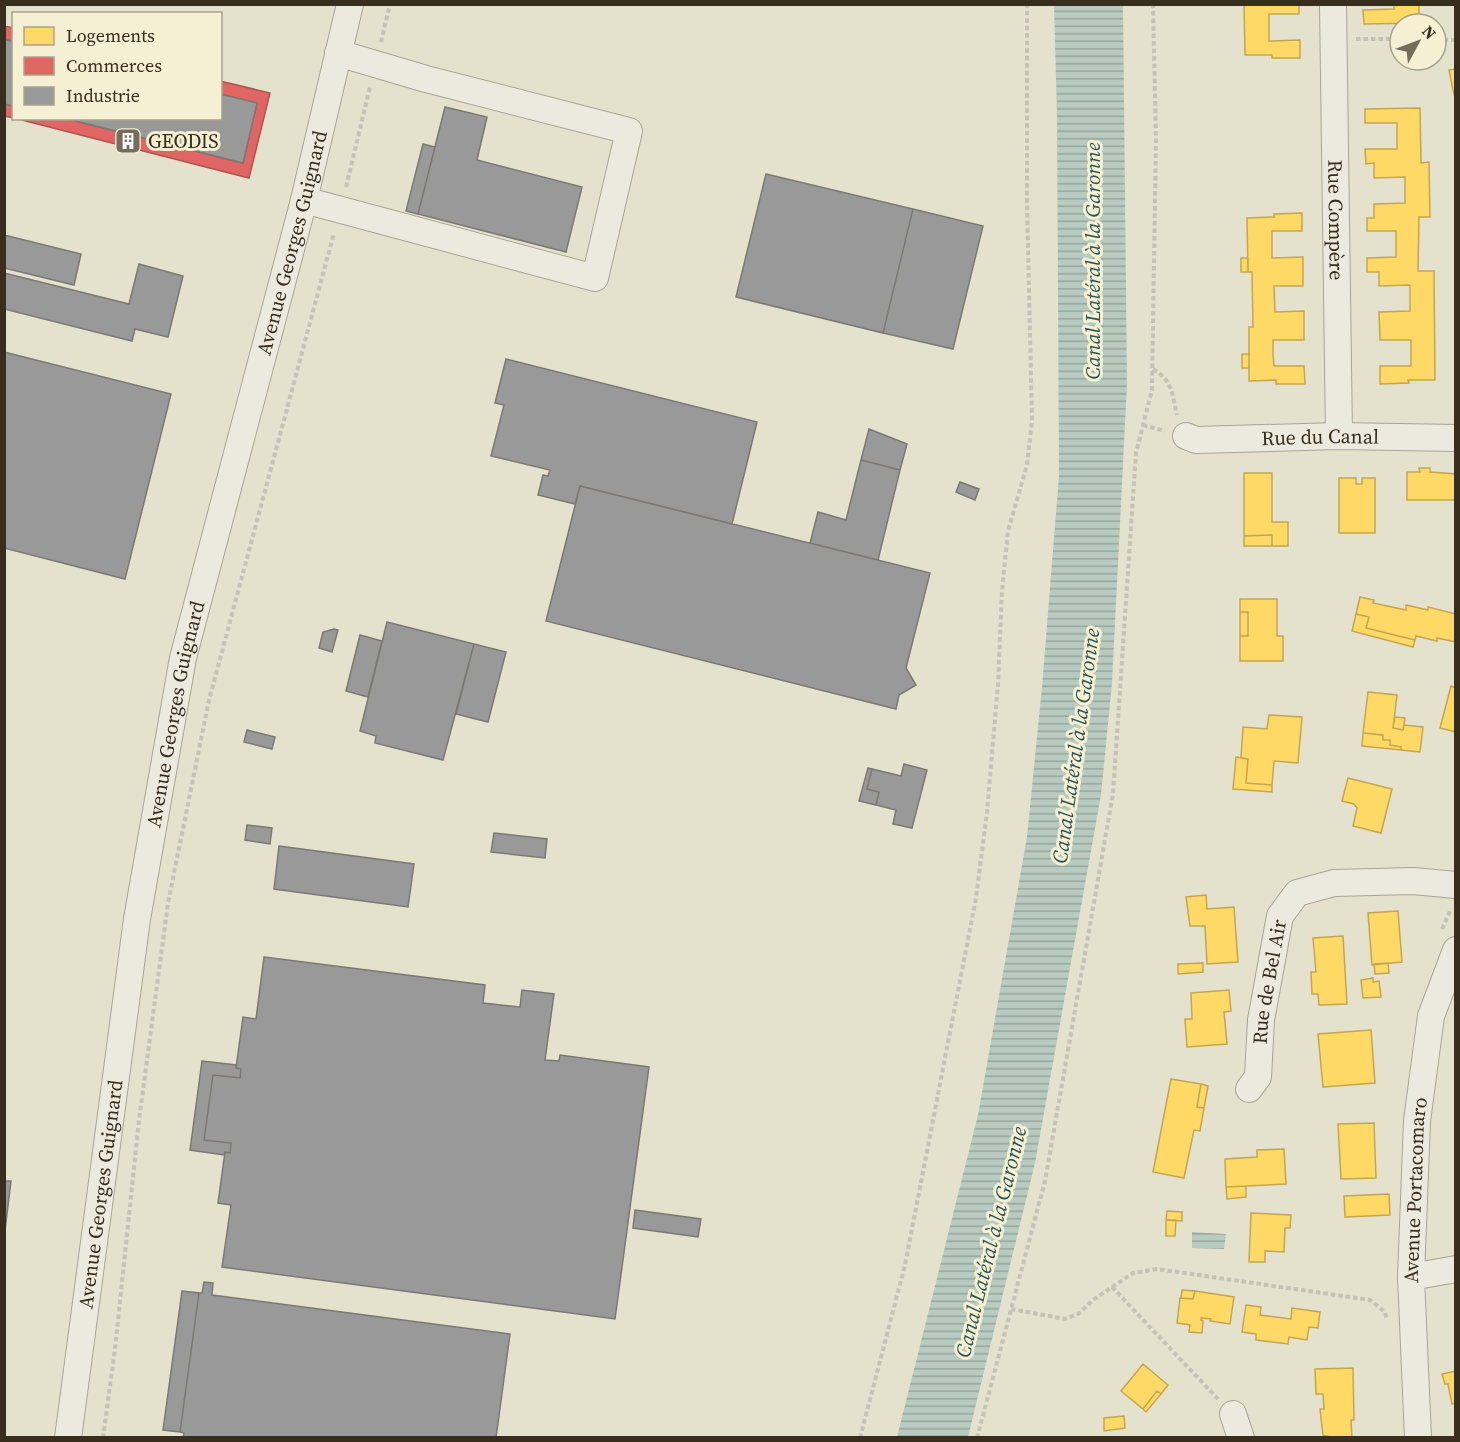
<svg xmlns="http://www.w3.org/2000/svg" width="1460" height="1442" viewBox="0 0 1460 1442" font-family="'Source Serif 4',serif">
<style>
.water{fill:url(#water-rules)}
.homes{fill:#ffd966;stroke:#c3a650;stroke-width:1.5}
.shops{fill:#e06666;stroke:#ae5550;stroke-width:1.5}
.industry{fill:#999;stroke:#7c7974;stroke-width:1.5}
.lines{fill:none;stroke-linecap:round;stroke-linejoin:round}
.minor-casing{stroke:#a9a596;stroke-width:28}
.path{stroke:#c5c2b6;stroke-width:4;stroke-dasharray:4.5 3;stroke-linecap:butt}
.minor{stroke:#eceadf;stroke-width:26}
.labels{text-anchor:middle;stroke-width:6;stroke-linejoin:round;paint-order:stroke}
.poi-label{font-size:20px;fill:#382e1e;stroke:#f5f0d3;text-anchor:start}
.street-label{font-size:20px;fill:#382e1e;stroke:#f5f0d3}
.water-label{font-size:21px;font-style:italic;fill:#2d5558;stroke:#f5f0d3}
</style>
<defs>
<pattern id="water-rules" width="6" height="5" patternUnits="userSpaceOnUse" patternTransform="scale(1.5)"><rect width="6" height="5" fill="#b8cbc1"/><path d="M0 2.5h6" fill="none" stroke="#97a59c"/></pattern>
</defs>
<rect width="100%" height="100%" fill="#e4e1cd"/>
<path class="water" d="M1054,5H1123L1127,384L1112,683L1101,795L1035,1163L968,1437H897L978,1115L1027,837L1042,687L1059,476L1057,117Z
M1192,1232L1226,1234L1224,1249L1192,1248Z"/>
<path class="homes" d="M1244,4H1299V14H1269V41L1300,40V58H1272V55H1245Z
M1394,4H1419V23L1364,24L1363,10L1394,9Z
M1456,69V95H1454L1449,70Z
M1420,108L1421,163L1429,162L1430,217H1419L1418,271H1434L1435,380H1408L1409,383L1380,384V366H1411V340H1380L1379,312L1410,311V285L1379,286V272H1367V258L1396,257V231H1367V218H1374V204L1405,203V177L1374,178V163L1366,164L1365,149H1397V123H1365V109Z
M1302,213V231H1272V258L1303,257V286H1274L1275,312L1304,311V340H1273V354L1274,366H1304L1305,384H1276V380L1249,381V327H1253L1252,272H1248L1247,218L1274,217V214Z
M1241,258H1248V272H1241Z
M1242,354H1249V368H1242Z
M1419,468H1430V472L1456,474V500H1407V472H1420Z
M1244,473H1272V522H1288V546H1272V535L1244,536Z
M1339,478H1356V484H1362V478H1375V533H1339Z
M1272,535V546H1244V536Z
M1360,597L1374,600L1373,603L1406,610V605L1428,610V607L1456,614V642L1437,638V641L1416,636L1415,640L1366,628L1369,617L1356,614Z
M1240,599H1277V636H1283V661H1240V636H1248V612H1240Z
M1240,612H1248V636H1240Z
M1356,614L1369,617L1366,628L1415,640L1413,647L1352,631Z
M1451,686L1456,688V732L1440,728Z
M1368,692L1397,695L1393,728L1403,730L1404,725L1423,727L1420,752L1401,750V747L1390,745V740H1383V735L1363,733Z
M1269,715L1302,717L1298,763L1274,761L1272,785L1246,783L1248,759L1241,758L1243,727L1267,729Z
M1395,717L1405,718L1403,730L1393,728Z
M1363,733L1383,735V740H1390V745L1401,747V750L1362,746Z
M1236,757L1248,759L1246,783L1272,785V792L1233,789Z
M1348,778L1392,789L1381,833L1353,826L1357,808L1354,804L1342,801Z
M1206,895L1207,909L1234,907L1238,962L1207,964L1205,926H1190L1186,897Z
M1398,911L1402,962L1372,965L1368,913Z
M1343,936L1347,1004L1319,1005L1318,994H1312L1311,972H1316L1313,938Z
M1203,963V972L1178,974V964Z
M1388,963L1389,973L1375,974L1374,964Z
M1373,978V982L1379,981L1381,997L1363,998L1361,980Z
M1229,990L1231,1011L1224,1012L1227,1044L1187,1047L1185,1019H1192L1191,993Z
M1371,1030L1375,1083L1323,1087L1318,1034Z
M1171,1079L1201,1084L1197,1107L1204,1108L1200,1131L1194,1130L1184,1178L1153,1172Z
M1201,1084L1208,1086L1204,1108L1197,1107Z
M1374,1123L1376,1178L1341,1179L1338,1124Z
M1284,1149L1286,1184L1226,1187L1225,1159L1257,1157V1150Z
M1246,1186V1197L1227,1199L1226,1187Z
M1389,1194L1390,1215L1345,1217L1344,1196Z
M1167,1211L1182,1212V1221L1166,1220Z
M1251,1213L1291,1215L1290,1228H1285L1284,1252L1265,1251V1262H1249Z
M1166,1220H1176L1175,1236H1166Z
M1182,1290L1195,1291L1193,1299L1181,1298Z
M1195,1291L1234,1297L1230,1324L1210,1321L1211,1319L1201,1318V1320L1203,1321L1202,1333L1189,1332L1190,1325L1177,1323L1180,1298L1193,1299Z
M1246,1305L1261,1307L1260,1315L1291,1319L1292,1308L1320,1312L1318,1328L1309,1327L1307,1340L1289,1337L1288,1344L1256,1340V1334L1242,1332Z
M1143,1364L1168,1385L1161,1394L1157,1391L1143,1409L1121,1391Z
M1353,1368L1354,1420H1351L1352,1438H1334L1323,1435L1320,1409H1324L1323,1394H1316L1315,1369Z
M1456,1371V1403L1452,1404L1448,1384H1445L1442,1374Z
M1157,1391L1161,1394L1146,1412L1143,1409Z
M1124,1416L1125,1428L1104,1431V1418Z"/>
<path class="shops" d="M4,26L14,28V42L4,39Z
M220,81L270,93L249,178L14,118H64L243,163L257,103L220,94Z
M4,104L14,106V118L4,116Z"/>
<path class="industry" d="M4,39L14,42V106L4,104Z
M220,94L257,103L243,163L64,118H220Z
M445,107L487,117L477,160L582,187L566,252L418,214Z
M423,144L435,147L418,214L406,211Z
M766,174L913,209L883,333L736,297Z
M913,209L983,226L953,349L883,333Z
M4,235L81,254L74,285L4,268Z
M139,264L183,276L168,337L135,329L132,341L4,309V273L129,304Z
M4,352L171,394L125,579L4,548Z
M506,359L757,422L732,524L580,486L575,504L538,495L543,475L548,476L550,470L491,456L504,405L495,403Z
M869,429L907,444L900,470L861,460Z
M861,460L900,470L878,560L810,543L818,512L846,520Z
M960,482L979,489L975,500L956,492Z
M580,486L930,573L906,668L916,685L899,695L896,709L546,621Z
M387,622L474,644L443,760L375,743L376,736L360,731Z
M334,629L338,630L332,652L319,648L323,632Z
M360,635L382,641L368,697L346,691Z
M474,644L506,652L488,722L456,714Z
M247,730L275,737L272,749L244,742Z
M904,764L927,770L912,828L893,824L896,810L876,805L879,792L867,789L872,769L901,776Z
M868,768L872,769L867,789L879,792L876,805L859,801Z
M247,825L272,828L270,844L245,840Z
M494,833L547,839L545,858L491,852Z
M279,846L414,864L408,907L274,889Z
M264,957L485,985L483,1003L520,1007L522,990L554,994L545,1060L559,1061L560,1055L649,1067L615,1319L222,1267L231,1205L218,1203L225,1152L230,1153L231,1143L204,1140L213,1075L240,1078L241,1069L236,1068L243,1017L256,1019Z
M202,1061L236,1065V1068L241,1069L240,1078L213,1075L204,1140L231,1143L230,1153L225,1152L224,1155L190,1150Z
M4,1181H11L4,1239Z
M635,1210L701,1219L698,1237L633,1228Z
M204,1282L213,1283L212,1295L510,1334L496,1438H183L184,1433L180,1432L199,1293H202Z
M182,1291L199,1293L180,1432L163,1430Z"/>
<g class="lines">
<g class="minor-casing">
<g id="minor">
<path id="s1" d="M1333,4L1339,436"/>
<path d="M304,200L595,278L629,131L426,79L338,53"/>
<path id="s2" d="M1186,436L1196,440L1339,436L1456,438"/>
<path id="s3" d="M1249,1089L1258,1077L1261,1020L1280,916L1297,893L1334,883L1413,881L1456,885"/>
<path d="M1411,1277L1456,1269"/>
<path d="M1233,1414L1241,1438"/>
<path id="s4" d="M68,1438L137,919L183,658L304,200L350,4"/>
<path id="s5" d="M1418,1438L1411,1277L1417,1121L1431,1016L1456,950"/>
</g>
</g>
<path class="path" d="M1356,39H1400
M1436,40H1456
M381,42L390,4
M346,187L370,87
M1153,369C1173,381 1172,394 1177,415
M1143,425L1165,431
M1442,929L1451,909
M1112,1287L1218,1399
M1011,1309L1065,1319L1078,1314L1093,1300L1133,1273L1157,1269L1370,1300L1385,1312L1387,1320
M103,1438L115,1349L139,1120L168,903L209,700L334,233
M860,1438L905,1265L976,898L987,812L998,684L1002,591L1008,531L1027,465L1032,421L1027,201V4
M977,1438L1045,1181L1113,794L1136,453L1152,390L1156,139L1153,4"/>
<use href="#minor" class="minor"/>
</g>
<defs>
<g id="building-square" transform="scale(1.35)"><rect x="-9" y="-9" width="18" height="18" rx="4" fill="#746d5b" stroke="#f5f0d3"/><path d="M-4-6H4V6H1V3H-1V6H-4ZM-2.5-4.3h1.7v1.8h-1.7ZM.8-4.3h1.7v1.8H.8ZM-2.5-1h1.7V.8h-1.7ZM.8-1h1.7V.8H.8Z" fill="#fff"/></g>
</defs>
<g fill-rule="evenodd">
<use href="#building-square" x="128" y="141"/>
</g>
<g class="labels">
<g class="poi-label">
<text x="148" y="148">GEODIS</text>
</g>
<g class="street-label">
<text dy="7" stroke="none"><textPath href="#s1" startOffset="216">Rue Compère</textPath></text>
<text dy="7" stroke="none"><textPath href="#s4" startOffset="1218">Avenue Georges Guignard</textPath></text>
<text dy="7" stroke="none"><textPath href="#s2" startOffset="135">Rue du Canal</textPath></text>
<text dy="7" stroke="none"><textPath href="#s4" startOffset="732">Avenue Georges Guignard</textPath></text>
<text dy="7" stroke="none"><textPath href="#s3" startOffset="111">Rue de Bel Air</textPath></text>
<text dy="7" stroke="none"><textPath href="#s5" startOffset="248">Avenue Portacomaro</textPath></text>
<text dy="7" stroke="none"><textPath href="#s4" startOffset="246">Avenue Georges Guignard</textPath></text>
</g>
<g class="water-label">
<text transform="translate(1093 261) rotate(-90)" y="7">Canal Latéral à la Garonne</text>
<text transform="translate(1076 746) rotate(-82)" y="7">Canal Latéral à la Garonne</text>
<text transform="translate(991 1242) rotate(-76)" y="7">Canal Latéral à la Garonne</text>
</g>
</g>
<rect width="1460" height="1442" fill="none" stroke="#382e1e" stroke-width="12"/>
<rect x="12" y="12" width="210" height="108" fill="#f5f0d3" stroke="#a9a28b" stroke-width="1.5"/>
<rect x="24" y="27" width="30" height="18" fill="#ffd966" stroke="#a9a28b" stroke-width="1.5"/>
<text x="66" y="42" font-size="18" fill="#382e1e">Logements</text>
<rect x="24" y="57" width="30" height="18" fill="#e06666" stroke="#a9a28b" stroke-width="1.5"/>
<text x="66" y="72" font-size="18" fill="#382e1e">Commerces</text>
<rect x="24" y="87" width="30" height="18" fill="#999999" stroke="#a9a28b" stroke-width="1.5"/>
<text x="66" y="102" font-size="18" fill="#382e1e">Industrie</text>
<g transform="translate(1418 42) rotate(49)"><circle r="28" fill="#f5f0d3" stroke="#a9a28b" stroke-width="1.5"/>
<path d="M0-4.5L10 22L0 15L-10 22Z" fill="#746d5b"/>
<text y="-9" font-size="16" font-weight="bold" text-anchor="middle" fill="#382e1e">N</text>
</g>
</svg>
